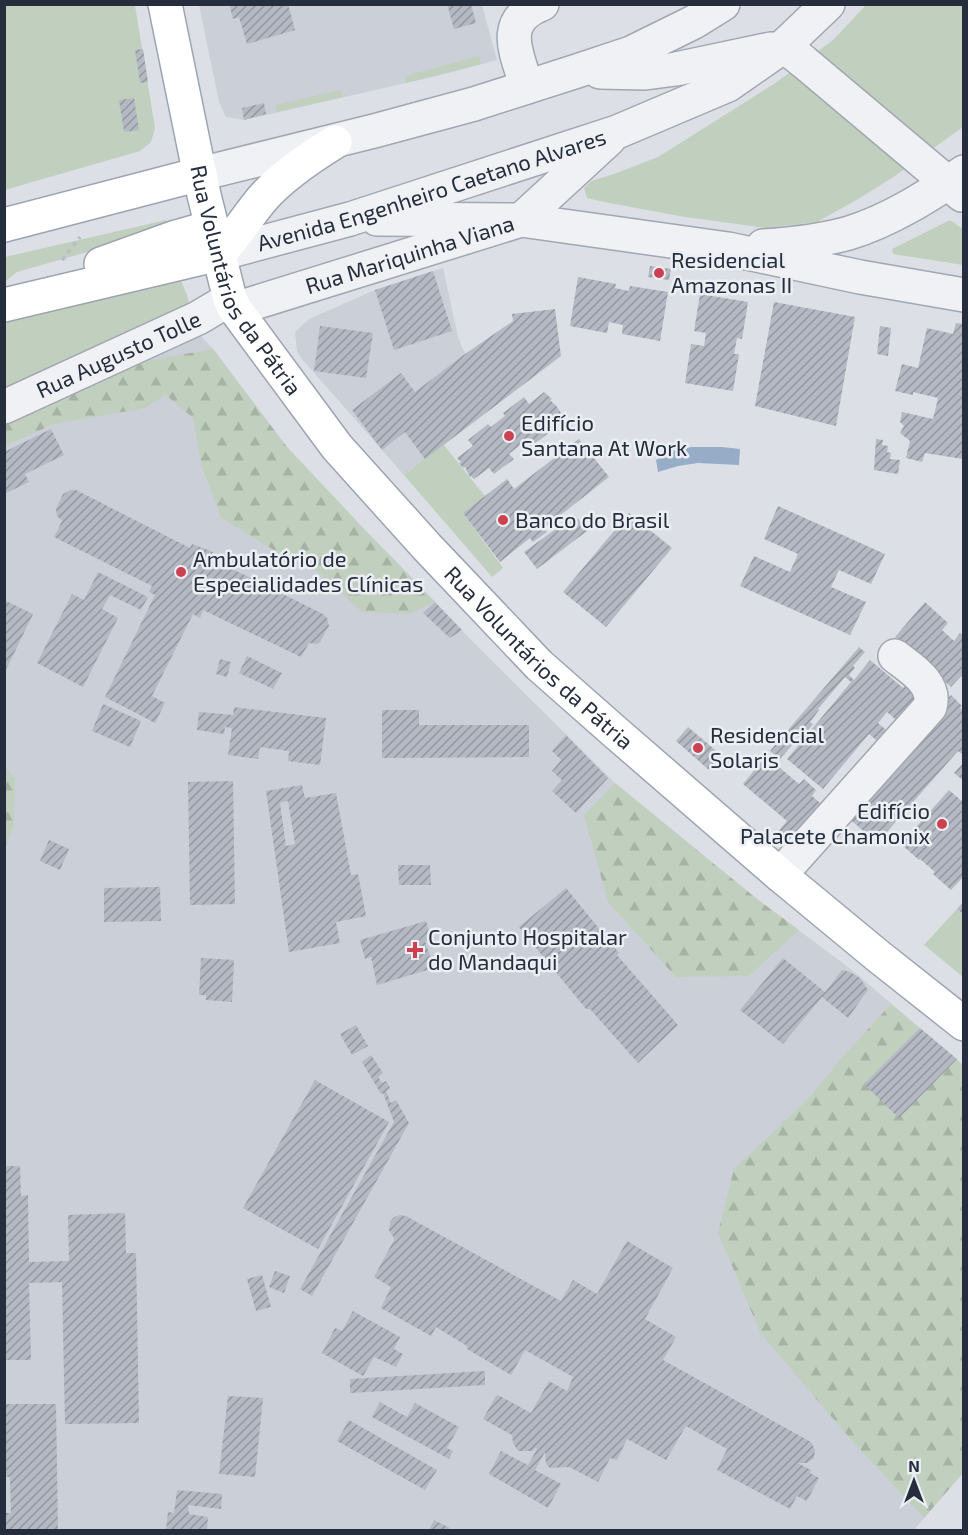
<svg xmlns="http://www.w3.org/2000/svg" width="968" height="1535" viewBox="0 0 968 1535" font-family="'Exo 2',sans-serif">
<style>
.built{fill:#cacfd8}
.green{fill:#c1d0be}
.forest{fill:url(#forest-firs)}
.water{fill:#97acc6}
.building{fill:url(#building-hatch);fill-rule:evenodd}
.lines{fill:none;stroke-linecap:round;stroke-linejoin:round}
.minor-casing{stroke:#a2a7b0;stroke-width:36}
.major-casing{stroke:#9ca4b2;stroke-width:36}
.path{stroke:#bbbec5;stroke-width:4;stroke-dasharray:4.5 4.5;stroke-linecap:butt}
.minor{stroke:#eff1f5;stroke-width:33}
.major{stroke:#fff;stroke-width:33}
.poi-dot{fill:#cb4150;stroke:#ebeff4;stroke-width:2}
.labels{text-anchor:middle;stroke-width:5;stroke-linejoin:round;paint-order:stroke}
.street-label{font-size:22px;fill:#262d3c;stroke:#ebeff4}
.poi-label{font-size:22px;fill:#262d3c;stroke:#ebeff4;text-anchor:start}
</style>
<defs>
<pattern id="forest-firs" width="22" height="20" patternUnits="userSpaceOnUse" patternTransform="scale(1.5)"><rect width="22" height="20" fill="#c1d0be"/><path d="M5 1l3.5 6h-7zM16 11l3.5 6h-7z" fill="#a6b3a4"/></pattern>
<pattern id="building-hatch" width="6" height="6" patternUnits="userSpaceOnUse" patternTransform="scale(1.5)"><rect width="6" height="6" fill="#b4b9c3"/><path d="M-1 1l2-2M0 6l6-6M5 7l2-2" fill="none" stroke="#9297a0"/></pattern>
</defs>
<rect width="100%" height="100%" fill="#dce0e6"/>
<path class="built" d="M199,5H482L497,60L445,74L244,120L226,117L219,102Z
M443,268L458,337L465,354L501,401L404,475L301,358L297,351L295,332L309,319L375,290Z
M199,334L213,349L287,447L366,531L395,560L474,643L615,783L757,899L852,970L963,1065V1473L914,1530H5L4,416Z"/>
<path class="green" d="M5,5H135L155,128L151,142L140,151L5,190Z
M866,5H963V127L892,178L853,202L817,222L765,228L685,217L604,202L587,198L584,188L591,181L614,174L658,157L774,84L833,40Z
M479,56L481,64L406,83L405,76Z
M340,90L343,97L277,112L275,105Z
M166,220L168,229L17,272L5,282V257Z
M950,220L963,229V265L893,254L892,249Z
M178,273L188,298L191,313L5,407V308Z
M443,444L485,496L463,513L503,568L492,577L404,475Z
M957,909L963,915V977L924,945Z"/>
<path class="forest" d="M213,349L287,447L366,531L435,602L409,614L362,612L309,564L277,552L221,518L202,467L193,418L166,395L145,408L54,424L5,446L4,416L112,367Z
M5,767L15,778L14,825L5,848Z
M615,783L757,899L799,930L749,976L676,977L608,902L584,815Z
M891,1004L963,1065V1473L924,1518L854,1443L761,1334L718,1233L734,1169L808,1099L840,1060Z"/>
<path class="water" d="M692,447H722L740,449L739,465L698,463L678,466L658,472L656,460L672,451Z"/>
<path class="building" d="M229,4H288L295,30L247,44L239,17L233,19Z
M447,4H471L476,23L454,29Z
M143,49L148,82L140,83L135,50Z
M134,98L139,130L124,132L119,100Z
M264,103L266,114L244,120L242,108Z
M650,266L671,269L669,280L648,277Z
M433,271L452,331L394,350L375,290Z
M578,277L616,284L615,288L629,291L630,286L668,292L660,341L622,334L623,325L609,322L607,333L570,326Z
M700,294L748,302L742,339L737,338L734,354H739L733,391L685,383L691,344L704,346L706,333L694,331Z
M774,302L855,317L836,426L755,406Z
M555,309L561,356L425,459L405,432L382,450L352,410L401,373L415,392L465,354L513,321L512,314Z
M956,323L964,324L963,459L925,453L922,462L906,458L910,441L900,433L904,426L900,422L902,412L933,419L938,398L913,392V395L895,391L902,364L918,368L927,328L953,334Z
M320,326L373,333L366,378L314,371Z
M880,326L891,328L888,356L877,354Z
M544,392L552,399L550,400L554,404H555L561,413L545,425L550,432L530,447L525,441L509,454L514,459L494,474L489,468L474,479L471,476L470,477L465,467L463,468L459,463L461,462L457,458L473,446L468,440L488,424L491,427L505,416L503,413L524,397L529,404Z
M51,429L64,455L25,474L29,482L4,494V452Z
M579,439L609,477L544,528L547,532L533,542L530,538L500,562L463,513L507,479L514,489Z
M876,439L883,440L882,445L888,446L887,452L891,453L890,459L900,460L898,474L874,470Z
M71,490H76L190,548L192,544L213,552L210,558L323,614L327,618L329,626L320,642L317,644L309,643L301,657L203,610L200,618L193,614L152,696L165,703L155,723L105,697L155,595L149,592L152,586L54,537L62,521L57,516L56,509L63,494Z
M778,506L885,554L871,584L839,570L831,587L866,602L850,635L740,586L754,556L790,572L798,554L764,539Z
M629,513L672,548L606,627L563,592Z
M575,515L587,531L537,569L524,552Z
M98,572L148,597L141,610L110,595L102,609L118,618L83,687L37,663L72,594L84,600Z
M4,600L33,614L4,674Z
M435,602L462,630L450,638L423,613Z
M925,602L948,623L942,630L954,641L960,633L964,636V673L951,687L895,637Z
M859,647L865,652L853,666L855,668L849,675L854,680L870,660L903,688L905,686L922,700L901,724L887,712L878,723L892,735L882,745L869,734L823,789L787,759L851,682L845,677L818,709L819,710L810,722L813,724L801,739L796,735L790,742L793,744L780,759L770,751Z
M247,656L282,673L273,689L239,673Z
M220,659L231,662L227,677L216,674Z
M951,695L962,706L960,708L964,711V752L962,754L958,751L877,843L844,814Z
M103,704L141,721L130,747L92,731Z
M234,707L326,718L320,765L288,761L289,751L260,747L258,759L228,755L232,728L225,727L224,734L197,730L199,712L233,715Z
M382,710H419V725H529V757L382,758Z
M688,727L721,755L709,770L676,741Z
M566,735L608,778L576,813L552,791L562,780L552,771L561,760L552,751Z
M766,756L799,784L804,779L816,790L812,796L827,809L793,848L776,834L787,821L743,784Z
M964,762V781L954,773Z
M233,781L235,904L190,905L188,782Z
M302,785L305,798L336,793L351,875L358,874L366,916L336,922L340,943L289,952L266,791ZM288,801L295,844L286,846L280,803Z
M949,790L964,803V876L951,890L933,874L935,872L920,859L919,860L901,844Z
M49,840L69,849L60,870L40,861Z
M398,865H430L431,885H399Z
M160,887L161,921L104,922V888Z
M566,888L619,953L617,955L678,1025L638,1063L590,1009H586L519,927Z
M964,901V915L957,909Z
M426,921L432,940L425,941L434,968L377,985L371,957L365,959L360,940Z
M201,958L234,960L232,1002L206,1000V995H199Z
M783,958L825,992L842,970L850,972L860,978L868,990L848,1018L822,997L783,1044L740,1010Z
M356,1025L368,1046L352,1055L340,1034Z
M920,1028L957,1059L899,1118L864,1084Z
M371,1055L383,1073L378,1077L382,1083L386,1081L390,1088L386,1091L391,1103L396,1100L409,1123L312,1296L300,1289L394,1122L383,1093L381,1094L362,1062Z
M315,1080L389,1122L318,1249L243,1208Z
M4,1166H20L21,1196L28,1195L29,1262L69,1261L68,1215L125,1213L126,1253H136L139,1423L65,1424L62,1282L29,1283L31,1360H4Z
M400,1215L406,1216L561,1301L573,1280L597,1294L627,1241L673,1268L645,1319L676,1337L663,1360L811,1442L815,1450L814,1458L807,1463H798L811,1470L810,1473L819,1478L807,1501L797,1496L790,1509L717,1470L727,1449L686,1426L666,1460L627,1439L617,1460L610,1458L598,1482L569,1467L550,1468L546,1464L545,1452L535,1470L561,1484L548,1508L489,1474L501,1451L528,1465L537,1449L535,1448L533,1451H518L513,1443L512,1435L483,1419L496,1396L498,1395L531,1413L549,1381L567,1391L573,1377L525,1350L511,1375L467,1349V1346L436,1327L431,1336L381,1308L391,1287L374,1277L394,1240V1238L389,1230L390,1222L394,1217Z
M275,1271L290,1276L284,1293L269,1287Z
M262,1275L271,1307L256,1311L247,1279Z
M353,1311L400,1337L394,1349L403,1354L396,1367L374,1357L363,1376L322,1353L335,1328L342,1331Z
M485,1371V1385L350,1393V1379Z
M228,1396L263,1398L255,1477L219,1474Z
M380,1402L407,1417L415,1403L459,1427L447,1448L453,1451L449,1459L372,1417Z
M4,1404H56L58,1530H4V1513H11L10,1477H4Z
M349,1420L437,1470L425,1490L337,1441Z
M177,1490L222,1494L221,1509L188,1505L189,1514L208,1517L207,1530H166L168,1512L174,1513Z
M434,1520L450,1528L448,1530H429Z"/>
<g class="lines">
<g class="minor-casing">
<g id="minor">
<path d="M784,46L804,62L962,195"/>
<path d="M600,72L645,73L676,69L771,49"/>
<path d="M527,87C517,54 498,21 542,4"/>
<path d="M200,174L374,131L474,104L577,71L631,53L694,22L723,4"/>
<path d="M377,219L521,220L609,139"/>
<path d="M763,246C791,244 821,241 849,233C891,220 928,196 964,172"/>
<path id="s1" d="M219,254L350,219L617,132L728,85L784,46L828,4"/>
<path id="s2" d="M235,309L521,220L728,249L860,277L964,295"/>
<path id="s3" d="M4,407L198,318L230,299"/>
<path d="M780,875L930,707C937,683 910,668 895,656"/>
</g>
</g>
<g class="major-casing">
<g id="major">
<path id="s4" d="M165,4L204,195L230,299L235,309L337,447L427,547L539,665L615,732L780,875L878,956L964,1024"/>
<path d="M4,225L200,174"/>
<path d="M219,254C235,237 247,217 262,199C282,176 309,158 335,142"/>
<path d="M101,264L176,237L211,227"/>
<path d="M4,305L219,254"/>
</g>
</g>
<path class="path" d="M62,260L80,237"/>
<use href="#minor" class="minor"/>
<use href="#major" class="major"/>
</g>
<g class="poi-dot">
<circle cx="659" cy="273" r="6"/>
<circle cx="509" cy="436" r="6"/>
<circle cx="503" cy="520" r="6"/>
<circle cx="181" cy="572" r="6"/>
<circle cx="698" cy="748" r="6"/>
<circle cx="942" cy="824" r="6"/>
<path d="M412 941h6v6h6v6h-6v6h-6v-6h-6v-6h6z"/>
</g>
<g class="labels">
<g class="street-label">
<text dy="8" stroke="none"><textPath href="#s1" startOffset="222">Avenida Engenheiro Caetano Alvares</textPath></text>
<text dy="8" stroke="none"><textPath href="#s2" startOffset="183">Rua Mariquinha Viana</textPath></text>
<text dy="8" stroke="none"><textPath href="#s4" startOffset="291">Rua Voluntários da Pátria</textPath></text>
<text dy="8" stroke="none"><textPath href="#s3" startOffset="126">Rua Augusto Tolle</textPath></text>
<text dy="8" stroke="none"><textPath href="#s4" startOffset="777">Rua Voluntários da Pátria</textPath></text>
</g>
<g class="poi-label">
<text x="671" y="268">Residencial<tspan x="671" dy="25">Amazonas II</tspan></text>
<text x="521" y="431">Edifício<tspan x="521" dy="25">Santana At Work</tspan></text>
<text x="515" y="528">Banco do Brasil</text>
<text x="193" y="567">Ambulatório de<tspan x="193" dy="25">Especialidades Clínicas</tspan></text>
<text x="710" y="743">Residencial<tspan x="710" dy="25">Solaris</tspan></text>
<text x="930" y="819" text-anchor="end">Edifício<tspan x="930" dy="25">Palacete Chamonix</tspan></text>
<text x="428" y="945">Conjunto Hospitalar<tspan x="428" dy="25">do Mandaqui</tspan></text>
</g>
</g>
<rect width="968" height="1535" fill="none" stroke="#262d3c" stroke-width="12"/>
<g transform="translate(914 1481)" stroke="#ebeff4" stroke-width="4.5" paint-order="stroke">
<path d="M0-4.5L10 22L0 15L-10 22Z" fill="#262d3c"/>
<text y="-9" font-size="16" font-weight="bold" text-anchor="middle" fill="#262d3c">N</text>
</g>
</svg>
